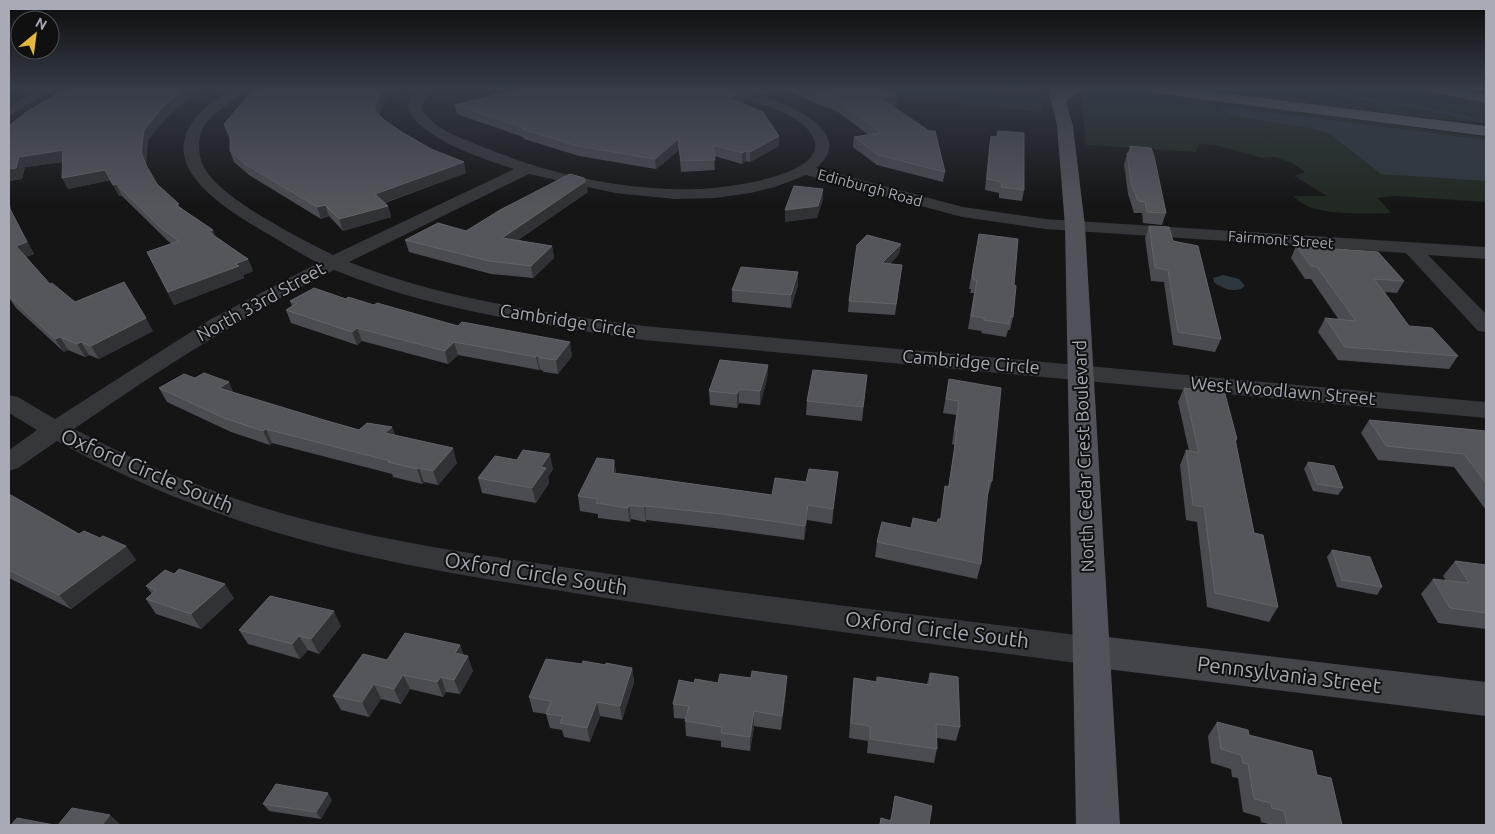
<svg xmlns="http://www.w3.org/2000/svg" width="1495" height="834" font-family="Ubuntu,sans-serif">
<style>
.built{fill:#212123}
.green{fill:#212922}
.water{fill:#2f373e}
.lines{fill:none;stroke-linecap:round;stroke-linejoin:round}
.stream{fill:#2f373e;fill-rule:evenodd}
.street{fill:#36373b;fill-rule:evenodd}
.secondary{fill:#44454b;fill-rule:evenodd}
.primary{fill:#52535a;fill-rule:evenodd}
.highway{fill:#62646c;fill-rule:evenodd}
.wall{fill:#4b4c51}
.shaded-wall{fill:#313235}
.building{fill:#55565c;stroke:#62646a}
.labels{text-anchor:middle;stroke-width:4;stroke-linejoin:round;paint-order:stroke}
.far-street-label{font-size:15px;fill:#a8abb6;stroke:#101011}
.street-label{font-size:18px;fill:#a8abb6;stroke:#101011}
.near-street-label{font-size:21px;fill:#a8abb6;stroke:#101011}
</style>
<rect width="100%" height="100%" fill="#151516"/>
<path class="built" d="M981 88H1036L1039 97 1000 94Z"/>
<path class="green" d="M880 88H981L1000 94 1039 97 1042 112 920 100Z
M1188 88H1392L1465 97 1486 103V123L1437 119Z
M1103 90 1152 93 1220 101 1486 137V202L1395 196 1378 198 1391 213C1369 214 1324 215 1305 205 1301 203 1297 199 1293 196H1327L1294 176 1305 172 1292 163 1275 157 1263 158 1215 145 1199 144 1196 152 1086 145 1081 94Z"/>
<path class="water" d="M1228 107 1486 140V181L1381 174 1329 133 1305 127 1239 117 1219 110Z
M1223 275 1239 279 1245 286C1237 294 1222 289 1214 282L1213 278Z"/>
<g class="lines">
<path class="stream" d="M1290 88H1304L1411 104 1458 114 1483 121 1481 122 1411 107Z"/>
<path class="street" d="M42 88H58L9 116V107Z
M232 88H247C234 104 211 110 202 130 198 141 198 152 202 163 214 196 301 239 333 255L514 169C482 158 421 140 407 107L412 97 422 88H436L423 102 421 107C431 129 462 138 483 147 551 175 626 191 700 189 721 188 836 176 812 135 797 110 743 99 717 91L716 88C723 88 732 87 739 89 766 95 865 128 816 168L963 207 1045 219 1486 247V259L1428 255 1486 314V332L1478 331 1406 253 1045 229 962 217 806 175 775 187 750 193 715 198 675 199 615 193 529 174 349 262C443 299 544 313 644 326L1486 402V418L644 340C539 325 432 310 334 270 243 316 157 371 74 429 142 465 214 494 288 515 389 543 494 557 597 572 761 597 926 615 1091 637L1103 641 1108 651 1103 661 1091 665C925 643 759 622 593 596 509 583 424 570 341 550 242 526 146 490 57 441L18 468 9 471V450L37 430 9 413V395L18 397 55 419 211 319 318 263C301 254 285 244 268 234 236 215 161 174 190 126 200 109 216 99 232 88Z"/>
<path class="secondary" d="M1091 635 1486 682V716L1091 667 1078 662 1072 651 1078 640Z"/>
<path class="primary" d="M1048 88H1062L1073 126 1085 226 1120 825H1076L1065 226 1057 126Z"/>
<path class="highway" d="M1066 88H1084L1069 98 1064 106H1054L1052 103 1059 92Z
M1140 88H1184L1486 126V136L1147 92Z
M1426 88H1455L1486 95V103L1433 92Z"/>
</g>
<path class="wall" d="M740 88H882L897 105 892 106 945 172 943 182 877 165 853 147 854 137 869 135 838 112 782 89 765 95Z
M192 95 166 118 148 140 146 163 148 170 157 184 181 208 216 237 248 259 253 271 243 275 244 278 174 305 147 252 172 244 168 241 122 196H119L111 180 68 189 63 162 25 167 22 179 9 181 54 97 53 96Z
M746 101 741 103 779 136V146L750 162 746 161 742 164 714 156 715 170 681 172 679 150 656 169 579 156 524 139 523 137 457 114 455 105Z
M383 103 379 114 384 120 466 173 385 203 388 206 391 217 343 231 329 216 321 219 249 175 234 162 230 151Z
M998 131 1024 190 1022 201 999 198V193L985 190 989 147 991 136 996 137Z
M1130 146 1166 213 1162 225 1143 223 1142 213H1134L1128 194 1124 164Z
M588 192 518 240 552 246 554 258 533 278 491 274 409 252 405 240 466 231Z
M9 198 11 211 34 254 26 257 50 284 75 302 153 331 99 359 89 355 85 357 68 350 64 352 16 308 9 298Z
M1149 226 1221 339 1215 352 1173 345 1164 282 1151 281 1145 238Z
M979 234 1014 285 1013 317 1010 330H1008L1006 337 981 333 982 331 968 329 974 293H970L971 289H969Z
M901 244 899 254 890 264 902 265 895 315 848 312 849 301Z
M1296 246 1404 281 1397 293 1385 292 1409 326 1458 356 1449 369 1338 360 1318 332 1325 318 1339 320 1311 279H1305L1291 258Z
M798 285 791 308 732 302V290Z
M346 299 458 326 572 356 558 374 544 372 540 369 539 370 458 355 448 364 362 341 357 345 291 323 286 310 292 306 290 301Z
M768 365 767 379 760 405 739 403 737 408 710 405 709 391Z
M867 375 862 421 806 415 807 401Z
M949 379 992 481 988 495H987L981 564 977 579 875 557 877 542 911 528 937 523 940 519 945 486 948 487 955 445 952 444 956 415 943 413Z
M159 388 234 393 324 420 359 430 392 427 395 435 457 463 438 485 424 482 422 484 393 477 392 474 272 443 270 445 231 432 167 402Z
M1184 388 1237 439 1236 442 1254 533 1278 607 1269 622 1207 607 1197 522 1186 520 1180 465 1186 450 1189 451 1178 402Z
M1369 420 1486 431V510L1454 467 1378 460 1361 433Z
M614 460 616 473 772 495 836 486 832 524 807 520 804 540 723 529 646 520V522L631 519 630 522 598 518V514L580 511 578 496Z
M1308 462 1343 488 1338 495 1313 491 1304 469Z
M553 469 548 477 549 483 536 503 482 493 478 478Z
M9 494 79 534 100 538 126 546 136 560 71 609 9 578Z
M1332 550 1382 587 1377 595 1337 587 1327 557Z
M1455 561 1486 565V629L1438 623 1421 594 1433 579 1446 581 1443 576Z
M146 586 234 598 201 629 156 614 146 599 152 594Z
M341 626 319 654 308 650 300 659 248 644 239 630Z
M460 645 464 656 473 671 460 694 446 692 443 697 410 689 401 704 381 699 369 717 341 710 333 696 387 660Z
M582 664 606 665 632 668 634 682 622 720 600 716 590 742 564 737 562 730 550 728 546 714 533 712 529 697Z
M930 673 960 727 956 741 937 738V749L934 763 867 753 868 741 849 738 852 693 854 678 876 682 877 677 927 684Z
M694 683H718L786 690 781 730 754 726 750 751 721 747V741L686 736 685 719 674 718 673 704Z
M1217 722 1249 735 1317 775 1342 825H1272L1261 822 1260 817 1243 812 1238 778 1232 777 1231 769 1211 763 1208 736Z
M895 796 929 825H879L881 818 890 821Z
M332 800 321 819 269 811 263 804Z"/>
<path class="shaded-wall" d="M185 88H204L192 95 166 118 148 140 146 163 151 176 141 152 144 130 162 108Z
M386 88H398L383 103 377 119 374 109 380 93Z
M765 88H782V89L765 95Z
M746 92V101L728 107V98Z
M898 96 897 105 881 109 882 99Z
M779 136V146L750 162V152Z
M678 139 679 150 656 169 655 159Z
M63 150 69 161 25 167 22 179 9 181V169L19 157Z
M746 151V161L742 164V153Z
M464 162 466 173 378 205 375 194Z
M105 170 111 180 68 189 62 178Z
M586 181 588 192 505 249 502 238Z
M116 184 122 196H119L113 185Z
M823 189V200L817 218 785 222V210Z
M9 198 11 211 34 254 23 258 16 246 9 207Z
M325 205 329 216 321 219 317 207Z
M388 206 391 217 343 231 339 219Z
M213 230 218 242 210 231Z
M901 244 899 254 881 274 882 263Z
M552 246 554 258 533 278 531 266Z
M248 259 253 271 243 275 244 278 174 305 168 292Z
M798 272V285L791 308V295Z
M146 318 153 331 99 359 91 346Z
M357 328 362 341 357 345 352 332Z
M60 337 68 350 64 352 55 339Z
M81 342 89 355 85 357 77 344Z
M454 342 458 355 448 364 445 351Z
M570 342 572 356 558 374 556 360Z
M537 355 540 369 539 370 536 357Z
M768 365 767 379 760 405V391Z
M229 382 235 396 219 388Z
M739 389V403L737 408V394Z
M392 427 397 441 385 433Z
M266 429 272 443 270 445 263 431Z
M453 448 457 463 438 485 433 471Z
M550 454 553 469 548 477 549 483 536 503 532 488 541 467Z
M614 460 616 474 613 473Z
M419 468 424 482 422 484 417 469Z
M629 505 631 519 630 522 628 508Z
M808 505 807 520 804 540 805 526Z
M645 506 646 520V522L644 507Z
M126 546 136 560 71 609 59 595Z
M225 584 234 598 201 629 191 614Z
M334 611 341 626 319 654 311 639Z
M299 636 308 650 300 659 292 644Z
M460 645 465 659 455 653Z
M468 656 473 671 460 694 454 680Z
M632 668 634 682 622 720 620 706Z
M403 675 410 689 401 704 394 689Z
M787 676 786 690 781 730 782 716Z
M441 677 446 692 443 697 437 682Z
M374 684 381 699 369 717 362 702Z
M597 702 600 716 590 742 587 728Z
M754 711V726L750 751V737Z
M328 793 332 800 321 819 316 812Z
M110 815 121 825H102Z"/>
<path class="building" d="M69 88H185L162 108 144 130 141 152 146 165 157 184 179 204 176 205 213 230 210 231 213 235 248 259 235 264 239 266 168 292 147 252 179 241 162 229 116 184 113 185 105 170 62 178 63 150 19 157 16 168 9 169V126L25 113 52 97H58L53 96Z
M260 88H386L380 93 374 109 384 120 400 131 431 149 464 162 375 194 388 206 339 219 325 205 317 207 245 164 230 151V138L224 124 248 96Z
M523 88H733L746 92 728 98 763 112 779 136 750 152 746 151 742 153 713 145 715 160 681 161 678 139 655 159 578 146 522 129 525 128 455 105Z
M804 88H882L898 96 882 99 929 131H935L945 172 878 155 854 137 881 133 839 102Z
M998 131 1024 133V190L1001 187 1002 182 987 179 991 136 997 137Z
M1130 146 1151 148 1154 156 1166 213 1147 212 1145 202 1138 201 1131 183 1127 153 1131 154Z
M570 174 584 178 586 181 502 238 552 246 531 266 489 261 405 240 438 223 466 231 500 210Z
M794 186 823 189 818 206 785 210Z
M9 207 27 242 16 246 50 284 52 283 75 302 124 282 146 318 91 346 81 342 77 344 60 337 55 339 9 296Z
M1149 226 1169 227 1173 241 1198 246 1221 339 1178 332 1168 270 1155 268Z
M979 234 1018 239 1014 285 1016 286 1013 317 1010 316 1009 324 984 320V318L971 316 977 280H973V276H972Z
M867 235 901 244 882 263 902 265 896 304 849 301 857 245Z
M1296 246 1378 252 1404 281 1374 279 1409 326 1432 328 1458 356 1345 347 1325 318 1356 321 1317 267 1311 266Z
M741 267 798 272 791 295 732 290Z
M314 288 346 299 348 297 374 305 377 303 458 326 462 322 570 342 556 360 541 358 537 355 536 357 454 342 445 351 357 328 352 332 286 310 297 303 290 301Z
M720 360 768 365 760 391 739 389 737 394 709 391Z
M813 370 867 375 863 407 807 401Z
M204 373 229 382 219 388 324 420 359 430 367 423 392 427 385 433 453 448 433 471 419 468 417 469 388 462 390 461 266 429 263 431 224 418 159 388 184 374 195 378Z
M949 379 1001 388 992 481 989 480 981 564 877 542 882 522 911 528 913 518 937 523 938 519H941L945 486 949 487 957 430H955L959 401 946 399Z
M1184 388 1225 394 1237 439H1235L1254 533 1263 535 1278 607 1215 593 1204 507 1193 505 1186 450 1199 453Z
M1369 420 1486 431V483L1464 454 1386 446Z
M523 450 550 454 541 467 546 468 532 488 478 478 495 456 517 460Z
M597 458 614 460 613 473 772 495 775 478 806 482 809 469 838 472 833 509 808 505 805 526 722 514 645 506 644 507 629 505 628 508 596 503 598 499 578 496Z
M1308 462 1334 466 1343 488 1317 484Z
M9 494 79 534 84 531 100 538 103 536 126 546 59 595 9 570Z
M1332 550 1370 557 1382 587 1342 580Z
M1455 561 1486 565V613L1450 608 1433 579 1469 583Z
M179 569 225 584 191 614 146 599 156 590 146 586 165 570 174 574Z
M270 596 334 611 311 639 299 636 292 644 239 630Z
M405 633 460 645 455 653 468 656 454 680 441 677 437 682 403 675 394 689 374 684 362 702 333 696 363 654 387 660Z
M546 659 582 664 583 661 606 665V663L632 668 620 706 597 702 587 728 560 723 563 716 546 714 551 701 529 697Z
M752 671 787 676 782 716 754 711 750 737 721 733 722 727 685 721 689 706 673 704 679 680 694 683 695 679 718 683 720 674 751 678Z
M930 673 958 677 960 727 936 724 937 749 870 739V726L851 723 854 678 877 682V677L930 685Z
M1217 722 1248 730 1249 735 1312 751 1317 775 1331 778 1342 825H1287L1284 811 1272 808 1271 803 1254 799 1248 764 1243 763 1241 755 1221 749Z
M276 784 328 793 316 812 263 804Z
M895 796 932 806 929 825H880L881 818 891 821Z
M72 808 110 815 102 825H58Z
M17 818 54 825H11Z"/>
<linearGradient id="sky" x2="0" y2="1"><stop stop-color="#0c0c0c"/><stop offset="0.43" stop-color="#353b47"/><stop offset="1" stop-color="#353b47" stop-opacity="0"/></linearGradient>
<rect width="1495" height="205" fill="url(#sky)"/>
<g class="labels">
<g class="far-street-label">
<text transform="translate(870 188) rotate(15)" y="5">Edinburgh Road</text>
<text transform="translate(1281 240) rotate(4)" y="5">Fairmont Street</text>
</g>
<g class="street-label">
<text transform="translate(261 302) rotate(-29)" y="6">North 33rd Street</text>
<text transform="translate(568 321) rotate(9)" y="6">Cambridge Circle</text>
<text transform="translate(971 362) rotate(5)" y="6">Cambridge Circle</text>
<text transform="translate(1283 391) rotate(5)" y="6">West Woodlawn Street</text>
<text transform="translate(1084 456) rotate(-92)" y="6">North Cedar Crest Boulevard</text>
</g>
<g class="near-street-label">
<text transform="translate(147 471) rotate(23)" y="7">Oxford Circle South</text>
<text transform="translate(536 574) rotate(9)" y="7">Oxford Circle South</text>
<text transform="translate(937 630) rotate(7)" y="7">Oxford Circle South</text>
<text transform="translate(1289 675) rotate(7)" y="7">Pennsylvania Street</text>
</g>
</g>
<rect width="1495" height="834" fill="none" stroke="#a8abb6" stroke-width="20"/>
<g transform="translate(35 35) rotate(29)"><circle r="24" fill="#101011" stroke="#4d4e53"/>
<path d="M0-4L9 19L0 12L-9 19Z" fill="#e5b73e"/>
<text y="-8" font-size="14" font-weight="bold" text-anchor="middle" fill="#a8abb6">N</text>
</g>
</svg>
